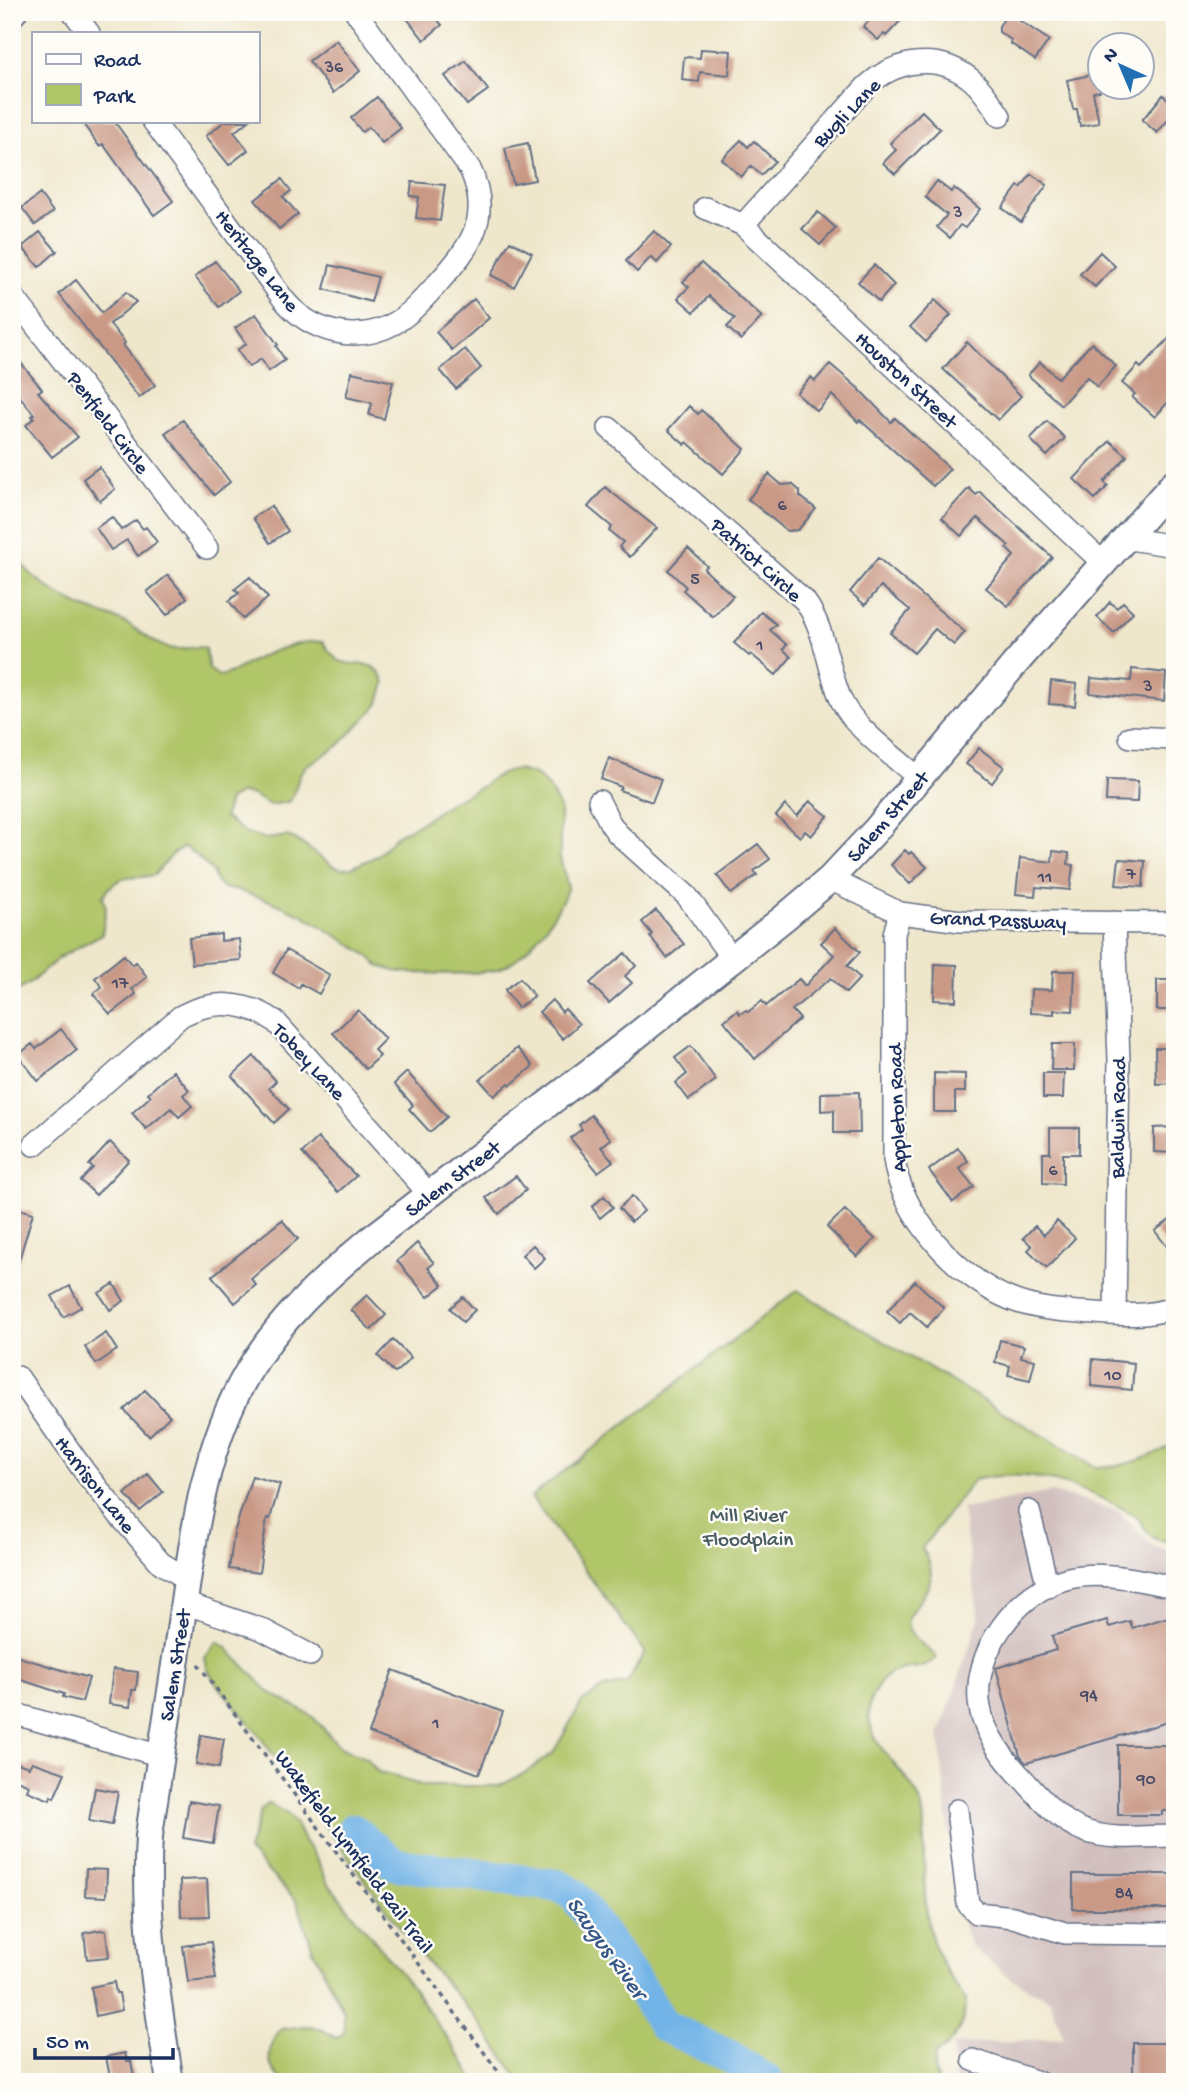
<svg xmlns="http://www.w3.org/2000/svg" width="1187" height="2094" font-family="'Gochi Hand',sans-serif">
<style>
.industrial{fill:#d1bfbe}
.green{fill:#b1c569;stroke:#667a64;stroke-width:2}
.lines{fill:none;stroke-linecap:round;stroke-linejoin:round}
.river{stroke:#72b4e7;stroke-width:33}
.building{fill:#c99986}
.minor-casing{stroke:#656f84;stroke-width:24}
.major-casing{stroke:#656f84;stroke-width:30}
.path{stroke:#656f84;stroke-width:3.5;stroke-dasharray:5 5;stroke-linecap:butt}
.minor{stroke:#fff;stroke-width:21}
.major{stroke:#fff;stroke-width:26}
.labels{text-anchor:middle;stroke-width:5;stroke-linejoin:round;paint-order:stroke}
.number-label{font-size:18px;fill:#464a68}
.street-label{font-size:21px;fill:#1b2f5e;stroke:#fdfcf7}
.park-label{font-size:21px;fill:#485c61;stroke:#fdfcf7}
.water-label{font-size:23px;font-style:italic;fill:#355787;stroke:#fdfcf7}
</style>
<rect width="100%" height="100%" fill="#fdfcf7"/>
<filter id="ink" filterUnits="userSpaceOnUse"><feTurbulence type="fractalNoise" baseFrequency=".0143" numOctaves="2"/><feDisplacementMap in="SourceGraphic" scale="14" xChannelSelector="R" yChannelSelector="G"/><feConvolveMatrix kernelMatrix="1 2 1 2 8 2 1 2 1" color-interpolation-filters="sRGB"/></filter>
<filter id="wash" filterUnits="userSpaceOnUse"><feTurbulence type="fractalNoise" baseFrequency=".00686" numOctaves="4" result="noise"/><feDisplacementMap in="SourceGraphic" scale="28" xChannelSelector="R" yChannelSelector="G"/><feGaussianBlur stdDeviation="1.57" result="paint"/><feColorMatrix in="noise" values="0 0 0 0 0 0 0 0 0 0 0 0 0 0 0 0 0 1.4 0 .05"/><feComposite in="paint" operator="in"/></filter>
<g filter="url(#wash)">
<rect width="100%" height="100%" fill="#efe7cc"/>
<path class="industrial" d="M1051 1492 1118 1511 1154 1547 1175 1552V2082H955L953 2045 1064 2038 1050 2000 1012 1979 971 1947 956 1905 939 1735 979 1619 962 1509Z"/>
<path class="green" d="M12 552C29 576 54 594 80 606 95 613 112 616 126 623 140 631 152 643 168 648 180 652 193 645 205 648L209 669 219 676C232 674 242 666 254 660 271 651 304 639 323 642 327 648 332 656 338 660 356 670 373 654 385 683L378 705 338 746 306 766 300 774 293 796 288 802 270 805 252 795 241 793 229 800 224 817 246 833 266 839 287 836 295 839 333 866 342 869 351 868 377 856 397 835 422 822 449 803 483 786 491 779 510 770H518L536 775 550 789 560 808V858L568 887C559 913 527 958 501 968 481 976 416 974 394 971L379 966 366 954 303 915 270 901 236 890 223 888 216 881 212 871 196 855 184 847 174 853 154 875C130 881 121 870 103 896L106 909 102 934 60 957 29 984 12 994Z
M797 1290 1096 1467C1123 1468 1151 1457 1175 1443V1543C1168 1541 1160 1541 1154 1538 1145 1533 1142 1519 1133 1514 1084 1487 1031 1466 974 1480L922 1548C950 1591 902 1606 908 1626 911 1639 929 1647 937 1658 919 1672 906 1665 891 1673 881 1679 870 1696 869 1708 865 1746 907 1769 920 1801 926 1817 923 1837 924 1854 925 1917 925 1947 966 2000 965 2022 955 2044 935 2054L934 2070 938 2082H521L476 2018 415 1948 255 1730 215 1682 207 1668 205 1658 217 1642 226 1647 269 1692 312 1716 340 1747 367 1759 378 1772 397 1776 407 1781 425 1786H499L525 1773 553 1753 582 1702 604 1688 627 1683 645 1652 531 1497Z
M269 1803 287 1814 296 1824 303 1839 318 1861 327 1882 412 1987 467 2067 474 2082H286C264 2070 266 2045 281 2029L305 2026 323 2030 336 2038 344 2033V2012L313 1950 297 1901 248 1851 261 1810Z"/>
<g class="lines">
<path class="river" d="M353 1830 394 1864 561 1886 575 1896 635 1980 664 2026 731 2057 768 2082"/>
</g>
<g id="blocks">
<path class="building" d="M402 12H431L442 25 424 40Z
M877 12H909L886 36 884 34 878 40 863 27Z
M1008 13 1049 40 1035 60 1010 43 1011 40 999 32V26Z
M336 40 360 71 333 93 309 61Z
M701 49 731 51 729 75 700 72 699 82 682 80 684 57 700 58Z
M466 61 488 90 467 105 445 76Z
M1100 73V91L1093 92 1099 123 1080 126 1077 109H1073L1067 80Z
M1163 95 1175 105V125L1168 120 1157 133 1142 120Z
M377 97 401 128 382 143 369 127 362 132 351 118Z
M922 111 940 129 895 174 883 163 896 150 890 143Z
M81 121H114L173 201 154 215 103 144 99 146Z
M225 121H249L234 132 248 150 229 165 206 136Z
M741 140 748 147 754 141 775 161 761 175 751 166 741 177 722 159Z
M528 143 535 180 513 184 505 148Z
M1031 174 1047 185 1021 222 1002 208 1018 186 1021 188Z
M282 179 291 191 283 197 298 214 279 229 255 200Z
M937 181 951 192 954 188 980 209 965 228 960 225 950 238 937 227 947 215 925 197Z
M412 182 445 185 440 221 416 218 419 197 410 196Z
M40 194 53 212 35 225 22 208Z
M818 212 836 228 820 245 802 229Z
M654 231 671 247 657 263 651 257 637 272 626 261Z
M40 232 57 251 39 267 22 247Z
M510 241 532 253 514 287 491 275Z
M1100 252 1115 266 1095 287 1080 274Z
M215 261 239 291 219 307 195 277Z
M701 263 762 317 741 340 727 327 735 319 709 296 694 312 678 298 689 287 683 282Z
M330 265 378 277 371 302 324 289Z
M874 265 894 285 879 302 858 282Z
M76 280 102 313 126 292 136 302 110 324 125 343 123 345 155 385 139 398 59 294Z
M474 299 489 318 452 350 436 332Z
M935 300 951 315 926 342 910 327Z
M256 314 278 345 276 346 285 360 269 371 261 359 249 367 237 350 246 344 235 328Z
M1175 332V394L1155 417 1132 397 1135 394 1122 383 1138 365 1141 368Z
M967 342 1021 396 998 420 943 369Z
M1092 343 1116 366 1097 387 1087 377 1061 405 1028 375 1040 362 1058 378Z
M465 349 481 368 456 389 440 370Z
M21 363 42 389 38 392 78 437 52 457 26 425 34 418 32 416 34 414 12 387V370Z
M830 364 858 388 891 422 895 418 950 469 933 486 860 420 858 422 832 395 817 411 796 393 811 377 815 381Z
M352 372 393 382 384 419 369 415 372 403 346 397Z
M689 406 698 414 701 410 745 449 723 474 687 442 685 445 668 430Z
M183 420 230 482 214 495 165 433Z
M1047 421 1065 438 1047 456 1030 439Z
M1110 441 1127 456 1104 482 1108 486 1095 499 1074 479Z
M99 467 115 489 100 501 83 479Z
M769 474 782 485 792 484 800 491V496L816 509 798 530 787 531 748 499Z
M605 487 657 528 630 557 619 547 623 542 609 531 612 527 588 507Z
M969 488 976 495 980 492 1052 557 1008 606 986 588 1014 556 1006 548 1009 546 978 518 961 536 942 518Z
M271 506 288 531 270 543 253 518Z
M112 517 121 530 136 520 143 529 146 527 157 542 138 556 127 540 111 550 96 528Z
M688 548 707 566 704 569 733 596 713 617 683 590 686 587 668 570Z
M878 558 965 632 954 645 935 629 914 653 890 633 910 610 881 586 865 605 850 592Z
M168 575 187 598 167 615 147 592Z
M250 577 268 598 243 619 229 601 239 593 235 589Z
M1110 602 1117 608 1123 602 1133 612 1114 633 1097 617Z
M761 612 776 624 770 630 787 645 783 649 791 657 776 675 751 654 749 656 734 643Z
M1132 669 1166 673 1164 701 1090 693 1091 678 1131 681Z
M1051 681 1077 684 1075 706 1049 704Z
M979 748 1004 767 992 783 966 764Z
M609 758 661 779 652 802 619 790 621 787 601 779Z
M1107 780 1138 781 1137 802 1106 801Z
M810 801 828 816 811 836 805 831 800 837 776 816 785 805 797 816Z
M758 844 770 859 754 871 757 875 731 894 717 875Z
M905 850 909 854 911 852 927 867 910 884 891 865Z
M1053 851 1069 853 1068 864 1073 865 1070 890 1036 887 1035 896 1016 894 1020 858 1052 862Z
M1119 859 1145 861 1143 887 1116 885Z
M656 910 684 944 667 958 650 936 652 934 642 922Z
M835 928 860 952 847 966 860 978 846 993 831 978 792 1010 800 1019 755 1059 724 1021 737 1010 740 1014 746 1010 748 1012 762 1001 766 1006 799 979 805 986 834 955 821 943Z
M221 934V941L239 939 241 960 192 964 189 938Z
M286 950 330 975 319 994 301 984 299 988 273 973Z
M625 953 636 966 625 976 632 983 609 1003 590 983Z
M124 955 132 965 136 962 147 977 132 989 136 994 110 1014 93 994 102 987 95 978Z
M935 964 957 965 956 1001 934 1000Z
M1053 971H1075L1073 1011 1054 1010V1014L1030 1013 1031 989 1052 990Z
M520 978 534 996 518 1008 505 990Z
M1157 980H1175V1010H1157Z
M552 1000 562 1012 565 1009 579 1024 563 1039 539 1012Z
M358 1010 385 1039 374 1050 380 1056 366 1069 333 1033Z
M61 1029 77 1050 38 1081 18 1055 32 1044 36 1049Z
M1052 1044H1075L1074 1070H1051Z
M691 1046 716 1080 689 1100 676 1083 687 1074 675 1058Z
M517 1048 533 1066 511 1085 509 1083 494 1096 480 1080Z
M1155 1048H1175V1083L1156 1084Z
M254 1056 276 1081 269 1088 289 1109 274 1123 232 1076Z
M173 1071 189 1090 183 1095 192 1106 179 1117 171 1108 146 1129 132 1113 151 1096 148 1093Z
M407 1072 447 1117 430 1132 409 1109 413 1105 394 1084Z
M934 1073 965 1074V1092H955V1112H934Z
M1043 1073H1064L1063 1098H1043Z
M859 1092 860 1133H834V1110L821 1111V1093Z
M591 1115 611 1139 601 1147 613 1161 598 1172 570 1138 582 1129 579 1125Z
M1175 1127V1153L1154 1152V1128Z
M1050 1128H1079V1154H1063V1184L1043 1183V1153H1050Z
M318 1138 356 1176 338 1192 302 1153Z
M110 1142 129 1160 96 1195 81 1181 93 1168 89 1165Z
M958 1148 968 1161 959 1168 974 1187 953 1202 929 1170Z
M516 1176 526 1190 499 1214 486 1198Z
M604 1196 613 1207 600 1218 592 1207Z
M632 1196 644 1211 631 1222 619 1208Z
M12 1207 33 1213 16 1270H12Z
M845 1210 875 1239 857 1257 827 1227Z
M1175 1216V1257L1155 1231Z
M282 1220 298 1239 251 1279 256 1285 235 1303 212 1276Z
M1057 1221 1075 1238 1047 1268 1028 1250 1032 1246 1023 1238 1035 1226 1044 1235Z
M417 1243 434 1263 428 1268 443 1285 428 1297 397 1261Z
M533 1245 545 1258 534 1268 522 1255Z
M915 1281 944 1308 927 1327 910 1312 900 1323 887 1311Z
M114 1284 124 1301 110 1310 99 1293Z
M70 1286 81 1307 63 1317 52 1296Z
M367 1295 386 1315 371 1330 351 1310Z
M463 1297 475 1310 463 1322 450 1308Z
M106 1333 117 1350 96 1364 85 1347Z
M393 1340 411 1358 395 1373 378 1356Z
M1000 1340 1024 1346 1021 1357 1035 1360 1030 1380 1008 1375 1010 1366 995 1362Z
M1093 1359 1134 1363 1132 1390 1091 1386Z
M145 1390 170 1416 149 1436 124 1410Z
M148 1474 163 1492 140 1511 125 1494Z
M252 1476 280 1484 270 1519 267 1518 259 1573 229 1569 234 1533Z
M1175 1615V1720L1026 1763 1020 1756 996 1668 1056 1650 1052 1636 1107 1620 1109 1627 1130 1621 1132 1628Z
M12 1655 89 1678 82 1702 63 1697 64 1694 12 1677Z
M113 1669 138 1672 136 1690H132L130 1707 109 1704Z
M393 1670 503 1712 479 1774 369 1733Z
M201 1735 224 1739 219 1768 196 1764Z
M1118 1745H1175V1811H1162V1815H1118Z
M32 1762 65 1773 54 1798 51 1796 50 1800 27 1791 29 1785 12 1778 17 1763 29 1767Z
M95 1788 118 1792 112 1825 89 1821Z
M189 1801 219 1806 213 1843 183 1838Z
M86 1869 107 1870 106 1897 85 1896Z
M1073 1874H1175V1909H1073Z
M207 1879 209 1916 181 1917 180 1880Z
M100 1930 106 1931 109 1957 87 1959 84 1933Z
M211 1942 216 1979 188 1982 183 1946Z
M114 1982 116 1993H119L122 2010 96 2016 91 1987Z
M1133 2043H1175V2082H1133Z
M125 2053 127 2061H131L135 2082H111L106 2057Z"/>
</g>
</g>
<g filter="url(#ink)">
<use href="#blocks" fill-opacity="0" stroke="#656f84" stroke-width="2"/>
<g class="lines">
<g class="minor-casing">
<path id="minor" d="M73 12 89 33
M153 121 284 300C311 332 356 345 395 323 412 313 425 297 438 283 470 247 493 218 470 169L356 12
M705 208 743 225 1102 562
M743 225 865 88C895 59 940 52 973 81 984 91 992 104 1000 116
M12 295 207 548
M609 428 804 600C826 629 827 669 842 702 856 730 896 758 920 779
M1123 538 1175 546
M1130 737 1175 739
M599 801 610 823 617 833 687 896 733 960
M830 879 900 913 961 921 1175 923
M900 913 894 934V1159C901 1215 958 1278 1010 1299 1036 1310 1066 1311 1095 1313 1121 1315 1150 1317 1175 1307
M1114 922 1119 1060 1115 1314
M34 1145 181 1016C213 999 245 1001 275 1021L430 1195
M18 1377 84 1471 119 1515 161 1563 187 1579
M1029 1511 1048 1587
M1175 1587C1141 1581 1103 1570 1069 1578 1017 1590 970 1655 980 1708 985 1736 1005 1760 1024 1780 1041 1799 1060 1822 1085 1831 1112 1841 1146 1836 1175 1836
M184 1603 261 1629 310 1655
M12 1713 161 1756
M957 1810 968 1904 977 1913 1013 1917 1065 1933 1175 1934
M973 2060 1038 2082"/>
</g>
<g class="major-casing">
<path id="major" d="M12 13 13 12
M170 2082C157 2000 144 1919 149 1836 158 1769 170 1703 179 1637 192 1547 201 1452 248 1372 280 1318 323 1280 370 1240L622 1047 784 918 830 879 875 831 1013 666 1175 482"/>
</g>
<path class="path" d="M198 1664 506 2082"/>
<use href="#minor" class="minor"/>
<use href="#major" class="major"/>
</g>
</g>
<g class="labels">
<g class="number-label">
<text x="334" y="72">36</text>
<text x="958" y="217">3</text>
<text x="782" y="510">6</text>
<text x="695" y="584">5</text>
<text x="760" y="650">1</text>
<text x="1148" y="691">3</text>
<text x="1131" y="879">7</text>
<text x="1045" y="882">11</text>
<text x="120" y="988">17</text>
<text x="1053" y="1175">6</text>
<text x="1113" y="1380">10</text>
<text x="1089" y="1700">94</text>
<text x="436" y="1728">1</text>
<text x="1146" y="1784">90</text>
<text x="1124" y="1898">84</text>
</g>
<g class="street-label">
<text transform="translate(846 112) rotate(-46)" y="7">Bugli Lane</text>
<text transform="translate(258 260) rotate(52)" y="7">Heritage Lane</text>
<text transform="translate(907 379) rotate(43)" y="7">Houston Street</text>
<text transform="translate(109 422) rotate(53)" y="7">Penfield Circle</text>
<text transform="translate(757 559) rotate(42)" y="7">Patriot Circle</text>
<text transform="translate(887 816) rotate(-49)" y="7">Salem Street</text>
<text transform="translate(998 919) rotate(2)" y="7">Grand Passway</text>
<text transform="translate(310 1061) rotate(47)" y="7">Tobey Lane</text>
<text transform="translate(896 1108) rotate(-92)" y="7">Appleton Road</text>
<text transform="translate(1117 1118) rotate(-89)" y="7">Baldwin Road</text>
<text transform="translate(452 1178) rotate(-37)" y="7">Salem Street</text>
<text transform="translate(96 1484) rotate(52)" y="7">Harrison Lane</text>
<text transform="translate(174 1665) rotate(-81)" y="7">Salem Street</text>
<text transform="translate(355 1851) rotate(53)" y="7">Wakefield Lynnfield Rail Trail</text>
</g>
<g class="park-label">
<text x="748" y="1521">Mill River<tspan x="748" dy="24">Floodplain</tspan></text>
</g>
<g class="water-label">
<text transform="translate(608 1947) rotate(54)" y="8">Saugus River</text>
</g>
</g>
<rect width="1187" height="2094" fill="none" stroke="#fdfcf7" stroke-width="42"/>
<rect x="32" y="32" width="228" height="91" fill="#fdfcf7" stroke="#a3aaba" stroke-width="2"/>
<rect x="46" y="54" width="35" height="10" fill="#ffffff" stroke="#a3aaba" stroke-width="2"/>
<text x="94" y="66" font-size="21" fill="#1b2f5e">Road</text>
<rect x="46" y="84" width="35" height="21" fill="#b1c569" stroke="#a3aaba" stroke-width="2"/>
<text x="94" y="102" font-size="21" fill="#1b2f5e">Park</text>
<g transform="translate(1121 66) rotate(316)"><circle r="33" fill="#fdfcf7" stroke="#a3aaba" stroke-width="2"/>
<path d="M0-5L12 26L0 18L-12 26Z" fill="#1f6fb2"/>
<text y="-10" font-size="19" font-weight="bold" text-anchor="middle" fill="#1b2f5e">N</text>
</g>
<path d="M35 2048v10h138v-10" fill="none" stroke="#1b2f5e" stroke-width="3.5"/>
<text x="46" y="2048" font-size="21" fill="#1b2f5e" stroke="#fdfcf7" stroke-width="5" paint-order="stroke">50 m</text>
</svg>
